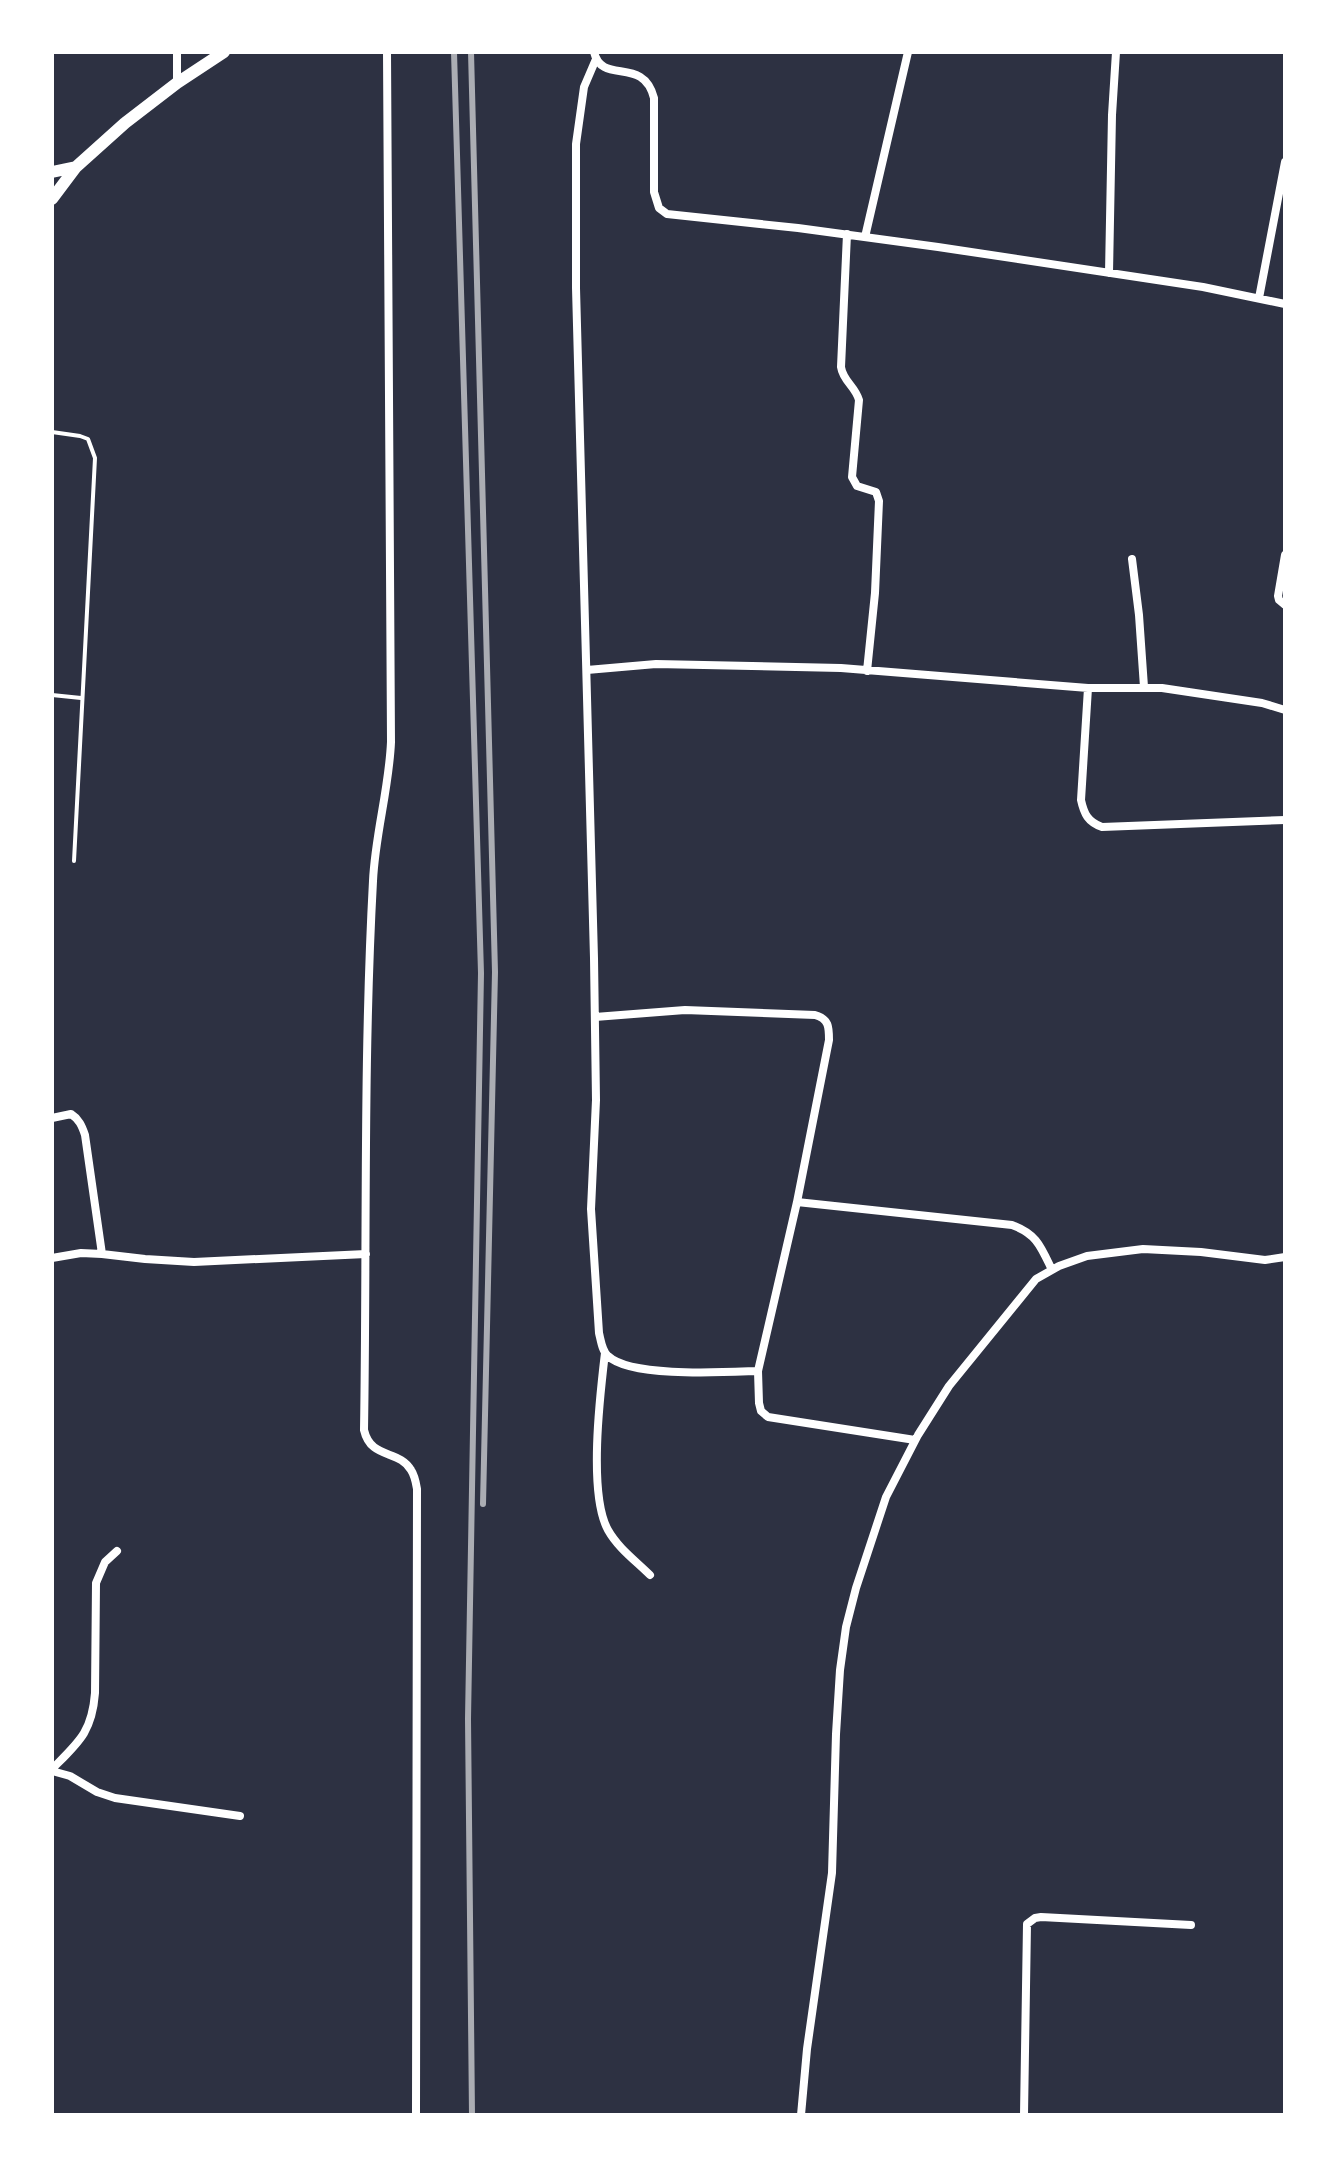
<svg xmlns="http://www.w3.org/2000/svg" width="1337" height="2167" font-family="Lora,serif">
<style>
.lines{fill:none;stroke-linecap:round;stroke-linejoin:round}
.service{stroke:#fff;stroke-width:4}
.minor{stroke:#fff;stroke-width:8}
.secondary{stroke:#fff;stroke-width:12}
.rail{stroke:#abadb3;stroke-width:6}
</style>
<rect width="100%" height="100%" fill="#2d3142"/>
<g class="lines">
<path class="service" d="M52 432 80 436 88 439 95 458 74 861
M52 695 81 698"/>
<path class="minor" d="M387 52 391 742C389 789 375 835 373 881 363 1064 367 1247 364 1430 371 1460 399 1449 411 1470 415 1476 416 1483 417 1489L416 2115
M594 52C602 86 643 55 654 98V192L659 208 667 214 798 228 938 247 1203 287 1285 304
M596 59 584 87 576 144V288L594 958 596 1100 591 1209 599 1333C601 1341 602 1351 608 1356 631 1378 727 1372 758 1371
M177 83V52
M847 234 841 367C843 381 855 386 859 400L852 477 857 486 876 492 879 501 875 593 867 671
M865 237 908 52
M1109 273 1112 115 1116 52
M1259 298 1285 162
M1285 555 1278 596 1279 600 1285 605
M1132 559 1139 615 1144 687
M587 670 656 664 841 668 1088 688H1162L1262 703 1285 710
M1088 688 1081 800C1084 814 1088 822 1102 827L1285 820
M595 1017 685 1010 815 1015C829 1019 829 1027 829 1040L797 1202 758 1371 759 1403 761 1411 768 1417 915 1440
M52 1118 71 1114C79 1119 82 1126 85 1135L102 1254
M797 1202 1012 1225C1037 1234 1041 1247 1052 1270
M52 1258 81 1253 102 1254 145 1259 194 1262 366 1254
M605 1353C600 1395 588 1494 608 1530 618 1548 636 1561 650 1575
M52 1769C79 1742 92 1732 95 1693L96 1583 105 1562 117 1551
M52 1771 70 1776 97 1792 115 1798 240 1816
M801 2115 807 2049 832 1873 836 1734 840 1670 846 1627 856 1588 886 1497 918 1435 949 1386 1036 1279 1059 1266 1087 1256 1143 1249 1201 1252 1265 1260 1285 1257
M1024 2115 1027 1924 1035 1918 1041 1917 1191 1925"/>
<path class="secondary" d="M52 172 76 167
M52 199 76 167 125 123 177 83 224 52"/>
<path class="rail" d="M454 52 481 973 468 1719 472 2115
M471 52 495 972 483 1504"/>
</g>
<rect width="1337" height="2167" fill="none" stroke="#ffffff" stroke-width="108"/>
</svg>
